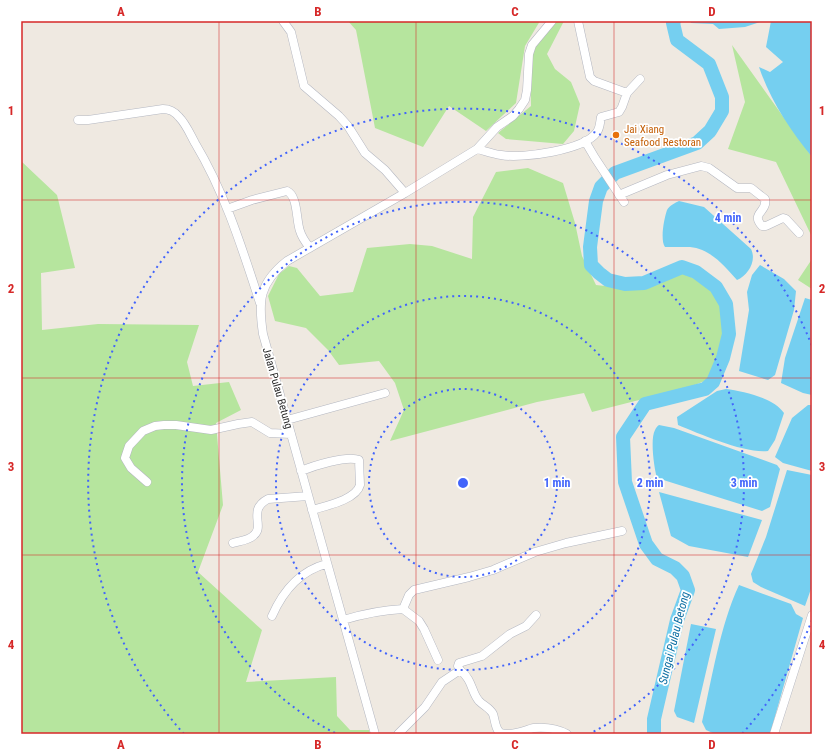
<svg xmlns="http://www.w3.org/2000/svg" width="833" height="755" font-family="'Roboto Condensed',sans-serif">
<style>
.green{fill:#b6e59e}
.water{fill:#75cff0}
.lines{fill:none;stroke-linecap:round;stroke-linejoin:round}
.river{stroke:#75cff0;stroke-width:14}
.minor-casing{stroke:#b4b7c1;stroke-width:9}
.minor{stroke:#fff;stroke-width:8}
.grid{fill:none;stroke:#d62828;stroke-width:1;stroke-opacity:0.55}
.ring{fill:none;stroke:#4264fb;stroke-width:2;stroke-dasharray:2 4}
.food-dot{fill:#e8710a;stroke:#fff;stroke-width:1.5}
.labels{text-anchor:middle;stroke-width:3.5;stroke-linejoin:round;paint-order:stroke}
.food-label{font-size:11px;fill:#c56008;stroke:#fff;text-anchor:start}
.street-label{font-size:11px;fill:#2e2e2e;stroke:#fff}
.water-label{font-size:12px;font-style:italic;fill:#0d6fa3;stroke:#fff}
.centre{fill:#4264fb;stroke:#fff;stroke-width:2}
.ring-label{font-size:12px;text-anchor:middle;font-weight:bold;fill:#4264fb;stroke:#fff;stroke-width:3.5;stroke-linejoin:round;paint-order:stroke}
.neatline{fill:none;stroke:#d62828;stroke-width:1.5}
.grid-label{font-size:13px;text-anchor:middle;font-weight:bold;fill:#d62828}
</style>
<rect width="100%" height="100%" fill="#efe9e1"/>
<path class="green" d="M348 21H540L525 46 516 103 486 131 449 106 423 147 375 128 356 30Z
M557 21H564L547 54 555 69 571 82 580 104 574 131 563 144 506 139 498 133 531 106 530 61 538 41Z
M732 45 812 157V237L776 162 728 149 745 102Z
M21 161 57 195 75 268 41 273 42 330 98 324 199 325 187 362 193 386 229 382 241 410 216 423 223 505 198 572 262 630 246 682 336 677 337 716 350 730H369L370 734H21Z
M528 168 563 183 575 223 582 256 596 285 641 290 678 272 704 282 720 300 725 331 719 354 707 380 690 387 592 412 584 393 537 402 390 441 404 410 395 383 379 361 339 365 328 350 306 328 275 321 268 296 279 274 289 266 297 268 320 296 353 292 367 248 410 244 432 246 472 259 473 217 496 172Z
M812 259V289L798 280Z"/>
<path class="water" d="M690 21H763L745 27 719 29 713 24 691 23Z
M771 21H812V157C790 130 770 100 759 67L770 72 783 62 766 47Z
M679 201 704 207 751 249C757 261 748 275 737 280 724 266 711 249 690 247 681 247 673 247 665 247 660 240 664 219 667 210 670 205 675 203 679 201Z
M760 265 784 279 796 291 794 310 775 375 768 380 739 371 749 310 747 292 752 275Z
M805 298 812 300V395L803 393 781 383 785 358Z
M726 389C743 391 774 398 784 413L775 440 768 451C746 454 700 434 678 425L677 417 717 391Z
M808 405H812V471L783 463 775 457 792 418Z
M659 425 674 428 777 465 780 469 770 507 762 511 657 478C654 468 650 439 655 430 656 428 657 426 659 425Z
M787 470 812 475V586L805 606 761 587 753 582 751 574 766 537Z
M659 492 762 520 748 557 689 546 671 536Z
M739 585 791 604 796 614 803 618 770 734H715L706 730 702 722C712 678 720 626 739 585Z
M691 624 716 629 694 723 677 717 674 711Z"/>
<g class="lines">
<path class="river" d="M654 734V719L677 620 688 590 683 576 675 568 657 559 646 544 625 482 623 437 645 404 705 389 713 382 723 358 729 334 726 304 716 287 696 272 682 267 644 283 625 284 608 280 599 273 591 265 590 247 596 201 601 187 615 173 697 143 710 131 722 111V97L709 64 677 40 673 23 674 21"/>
<g class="minor-casing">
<path id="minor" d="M283 21 291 32 304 86 339 116 348 126 365 153 385 170 405 193
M578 21 590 77 594 81 627 93
M78 120H88L163 109C169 109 175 112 179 117 186 124 190 134 195 143 225 193 242 248 260 303
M585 141 595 158 624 202
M477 149C485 151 493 154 501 155 522 159 585 150 597 132 600 128 600 122 601 117L619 112 622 107 627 93 640 79
M619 195 667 175 701 166 709 168 737 188H751L765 199C768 212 750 213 762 226H766L783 218 786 219 799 233
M227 209 252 200 287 191C298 196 296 220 300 231 302 238 306 243 310 248
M287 420 385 393
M301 471C313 466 347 455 359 460L360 485C356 500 325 506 312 510
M147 482 131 468 125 458 129 446 143 431 155 426 164 425H176L211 430 238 424 252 422 270 433 291 434
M233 543C240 541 250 540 254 535 265 526 247 510 268 499L308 496
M403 609 419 621 424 629 438 660
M272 616C283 591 300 571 326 564
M343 620C363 614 382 610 403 609L409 595 414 590 469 577 493 570 535 552 566 543 622 531
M460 670C473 680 471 692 479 701 484 706 490 708 493 714 495 719 495 730 501 733 511 737 525 730 534 728 545 727 558 729 567 734
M375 734 263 334C258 301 259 283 287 261L405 193 477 149 497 127 513 116 519 109 525 100 527 90 529 54 532 45 552 21
M398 734 425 707 442 682 460 670 458 666 459 663 482 656 510 634 526 626 536 615
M774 734 812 615"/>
</g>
<use href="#minor" class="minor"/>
</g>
<path class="grid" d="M219 21V734M416 21V734M614 21V734M21 200H812M21 378H812M21 555H812"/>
<g class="ring">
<circle cx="463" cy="483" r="94"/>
<circle cx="463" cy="483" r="187"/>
<path d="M335 733A281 281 0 1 1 591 733"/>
<path d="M812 620A375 375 0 0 1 742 734M184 734A375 375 0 1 1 812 346"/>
</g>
<circle class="food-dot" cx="616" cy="135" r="4"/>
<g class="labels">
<g class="food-label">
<text x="624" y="133">Jai Xiang<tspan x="624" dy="13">Seafood Restoran</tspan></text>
</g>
<g class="street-label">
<text transform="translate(278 388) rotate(74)" y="4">Jalan Pulau Betung</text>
</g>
<g class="water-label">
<text transform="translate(674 638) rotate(-76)" y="4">Sungai Pulau Betong</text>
</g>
</g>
<circle cx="463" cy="483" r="6" class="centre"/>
<g class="ring-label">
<text x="728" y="222">4 min</text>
<text x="557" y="487">1 min</text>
<text x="650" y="487">2 min</text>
<text x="744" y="487">3 min</text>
</g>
<rect width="833" height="755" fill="none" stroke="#ffffff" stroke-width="44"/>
<rect x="22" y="22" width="789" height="711" class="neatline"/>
<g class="grid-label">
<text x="121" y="16">A</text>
<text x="318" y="16">B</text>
<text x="515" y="16">C</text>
<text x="712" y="16">D</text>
<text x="11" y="115">1</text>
<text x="822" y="115">1</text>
<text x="11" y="293">2</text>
<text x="822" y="293">2</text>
<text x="11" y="471">3</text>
<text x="822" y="471">3</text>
<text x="11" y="649">4</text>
<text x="822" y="649">4</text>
<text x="121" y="749">A</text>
<text x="318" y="749">B</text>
<text x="515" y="749">C</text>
<text x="712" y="749">D</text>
</g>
</svg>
